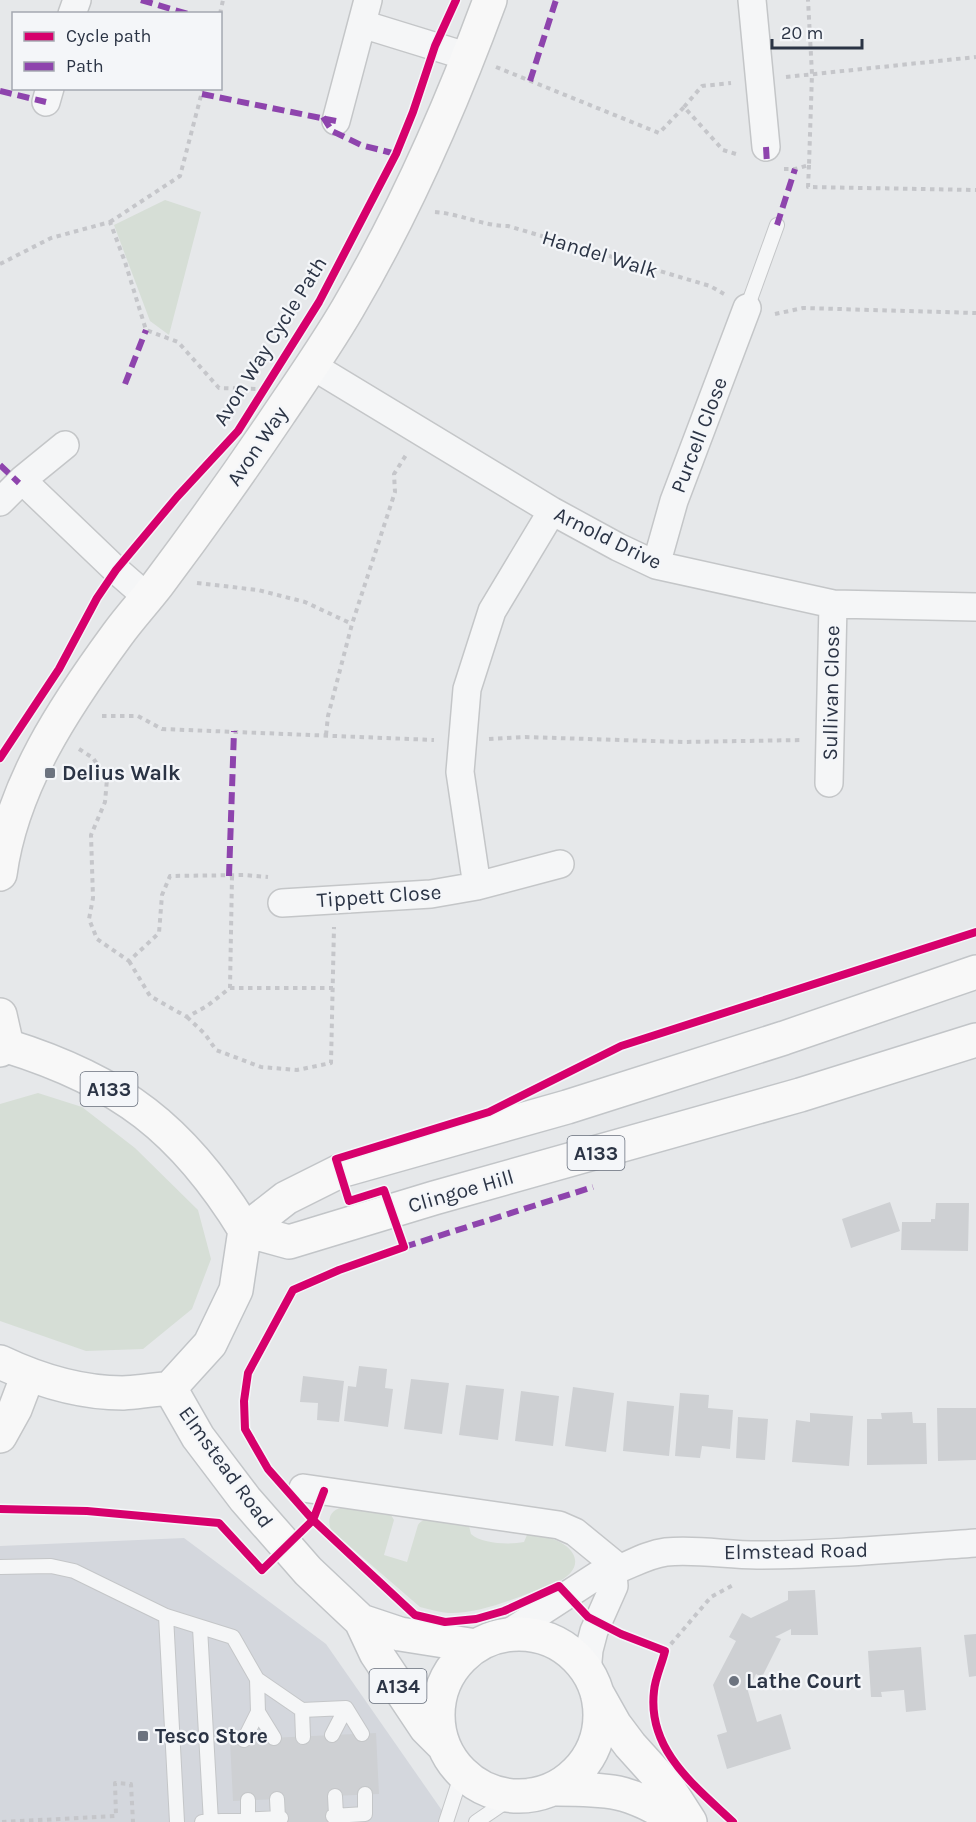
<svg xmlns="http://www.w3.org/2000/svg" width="976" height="1822" font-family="Karla,sans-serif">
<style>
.built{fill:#d4d7dd}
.green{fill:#d6ded6}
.building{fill:#ced0d3}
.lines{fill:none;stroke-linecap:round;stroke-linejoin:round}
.lane-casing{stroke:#c4c6c8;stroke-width:16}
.street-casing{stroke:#c4c6c8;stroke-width:30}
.secondary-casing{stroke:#c4c6c8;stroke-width:36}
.primary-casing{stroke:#c2c5c8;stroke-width:36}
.path{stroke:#c5c6ca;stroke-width:4;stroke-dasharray:4.5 4.5;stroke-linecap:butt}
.lane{stroke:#f5f6f7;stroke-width:14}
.street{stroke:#f5f6f7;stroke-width:27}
.secondary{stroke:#f8f8f8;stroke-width:33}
.primary{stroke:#f8f8f8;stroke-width:33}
.quiet{stroke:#8e44ad;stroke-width:6;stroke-dasharray:12 6;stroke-linecap:butt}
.cycleway-casing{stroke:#f4f6f9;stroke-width:11}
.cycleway{stroke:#d6006c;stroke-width:8}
.poi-dot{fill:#6c737f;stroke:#f4f6f9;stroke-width:2}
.labels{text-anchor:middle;stroke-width:4.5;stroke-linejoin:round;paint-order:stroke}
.shield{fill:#f4f6f9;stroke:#676e7b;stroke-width:1.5}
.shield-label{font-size:20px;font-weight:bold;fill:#2b3445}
.street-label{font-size:21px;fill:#2b3445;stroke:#f4f6f9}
.poi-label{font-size:21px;font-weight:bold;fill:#2b3445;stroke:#f4f6f9;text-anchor:start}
</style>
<rect width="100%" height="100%" fill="#e6e8ea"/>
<path class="built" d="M184 1538 326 1644 450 1822H0V1546Z"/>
<path class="green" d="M165 200 201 212 169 335 150 321 114 225Z
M38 1093 82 1107 135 1148 198 1210 211 1259 192 1309 143 1349 86 1351 0 1321V1104Z
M341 1508 385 1512 391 1515 394 1520 384 1555 407 1562 418 1525C426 1512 452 1522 465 1524L469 1526 471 1534C482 1544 510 1545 524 1542L527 1535C534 1532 540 1535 546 1537 578 1545 588 1569 554 1584 521 1595 484 1614 448 1613 439 1612 429 1609 420 1607L331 1530C327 1520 330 1510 341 1508Z"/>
<path class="building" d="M890 1202 900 1231 851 1248 842 1219Z
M936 1203H969L968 1251 901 1250 902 1222H931V1219H935Z
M359 1366 387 1369 385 1388 393 1389 388 1427 344 1421 348 1386 356 1387Z
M303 1376 344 1381 339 1422 317 1420 318 1403 300 1402Z
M411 1379 449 1383 442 1434 404 1429Z
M466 1385 504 1389 498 1440 459 1435Z
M573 1387 614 1393 606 1452 565 1446Z
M521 1391 559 1396 553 1446 515 1441Z
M680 1393 709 1395 708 1408 733 1410 730 1449 702 1446 700 1458 675 1456Z
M627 1401 674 1406 669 1456 623 1451Z
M937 1408H976V1460L938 1461Z
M912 1412 913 1423H926L927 1464 867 1465V1419H882L881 1413Z
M810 1413 853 1416 849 1466 792 1462 796 1420 810 1422Z
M738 1417 768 1419 765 1460 736 1458Z
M815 1590 818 1635H791V1629L775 1637 781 1639 762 1677 756 1674 748 1691 757 1722 781 1714 791 1749 727 1769 717 1735 727 1732 713 1685 736 1641 729 1637 742 1613 751 1618 788 1600V1591Z
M976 1634V1676L969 1677 964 1635Z
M921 1647 926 1710 906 1712 904 1690 881 1692 882 1697H871L868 1651Z
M376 1733 379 1794 332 1796 334 1822H281L279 1799 233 1801 230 1740Z"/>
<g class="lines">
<g class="lane-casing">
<path id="lane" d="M747 308 777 225
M0 1567 51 1566 74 1571 166 1616 233 1637 257 1679 302 1710 346 1708
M166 1616 177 1822
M200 1628 211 1822
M257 1679 258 1712 274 1738
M346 1708 362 1734
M302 1710 303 1737
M332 1735 346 1708
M244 1740 258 1712
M335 1796 336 1815
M277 1799 278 1818
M248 1800V1820
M333 1816 365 1814V1794
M202 1822 281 1818
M446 1822 462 1773
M476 1822 514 1796"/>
</g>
<g class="street-casing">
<path id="street" d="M752 0 766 147
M72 14 77 0
M362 24 469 57
M46 102 50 88
M336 121 368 0
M311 365 552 511 618 547 656 565 833 604 976 607
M65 445 22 480 116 570 147 597
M0 502 22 480
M552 511 492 611 467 689 460 772 477 886 560 864
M656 565 674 501 747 308
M829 783 833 604
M282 903 431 894 477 886
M303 1488 559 1525 575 1532 619 1568
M504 1636 598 1575C621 1572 641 1555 666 1552 697 1549 727 1555 757 1555 830 1555 903 1548 976 1543
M587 1672 589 1650 594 1631 614 1586 613 1573"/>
</g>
<g class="secondary-casing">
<path id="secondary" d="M0 874C12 785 65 706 117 635 130 617 145 601 158 584 200 528 240 472 279 414 302 380 327 344 348 308 405 211 451 106 490 0
M0 1015 7 1046
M0 1436 15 1409 28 1375"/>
</g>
<g class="primary-casing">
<path id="primary" d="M0 1050 7 1046C120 1081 183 1129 245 1230L236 1290 210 1344 170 1388C154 1390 138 1392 123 1393 80 1393 38 1380 0 1362
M245 1230 286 1198 340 1171 567 1107 784 1038 976 972
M245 1230 289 1242 434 1198 800 1095 976 1040
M170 1388 198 1437 245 1499 308 1571 361 1621 376 1653 426 1728 444 1746
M361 1621 400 1634 476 1646
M438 1715a81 81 0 1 1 162 0a81 81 0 1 1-162 0Z
M597 1693 615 1725 630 1745 667 1786 690 1822
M557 1789C577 1789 598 1789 618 1793 641 1798 661 1811 682 1822"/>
</g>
<path class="path" d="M220 14 223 0
M496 67 659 133 684 107 723 150 739 155
M786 77 976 57
M684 107 702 86 731 83
M809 165 808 187 976 190
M784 169H795L809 165 812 74 808 0
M435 212C461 214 483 226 508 226L710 286 724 294
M110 222 180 176 203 88
M0 264 51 238 110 222 125 262 146 330 178 342 219 388 257 389
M775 314 803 308 976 313
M197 583 258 590 305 602 352 624
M102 716H138L162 729 434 740
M326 735 328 716 352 624 395 492 394 474 406 455
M489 739 525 737 683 742 803 740
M79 749 93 758 107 779 105 802 91 835 93 898 89 919 97 939 129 961 159 933 162 895 170 876 244 875 268 877
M129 961 150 996 187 1017 207 1006 230 988 232 876
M230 988H333
M187 1017 205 1034 216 1050 261 1067 297 1070 331 1063 334 927
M578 1068 621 1046 976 932
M339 1270 404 1247 401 1240
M665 1651 711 1597 735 1584
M2 1822 116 1816 115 1783 131 1784 133 1822"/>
<use href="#lane" class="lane"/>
<use href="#street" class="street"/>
<use href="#secondary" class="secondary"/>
<use href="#primary" class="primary"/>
<path class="quiet" d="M141 0 188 14
M530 81 556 0
M0 91 46 102
M202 94 336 121
M323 117 332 131 361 145 396 154
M766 147 767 164
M777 225 795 169
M125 384 146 330
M0 465 19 483
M229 876 234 731
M404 1247 593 1187"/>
<g class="cycleway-casing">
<path id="cycleway" d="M0 758 59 669 97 598 116 570 177 497 238 431 319 302 396 154 413 112 435 46 456 0
M0 1509 87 1511 219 1523 262 1570 313 1520 324 1491
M733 1822C695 1786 647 1750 654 1691 655 1678 662 1664 665 1651L621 1634 588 1617 559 1586 504 1611 476 1619 445 1622 415 1615 313 1520 268 1469 245 1429 244 1401 248 1373 293 1290 339 1270 404 1247 384 1190 349 1201 336 1159 489 1112 621 1046 976 932"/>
</g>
<use href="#cycleway" class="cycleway"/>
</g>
<g class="poi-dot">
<rect x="44" y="767" width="12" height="12" rx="3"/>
<circle cx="734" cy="1681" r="6"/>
<rect x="137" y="1730" width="12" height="12" rx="3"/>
</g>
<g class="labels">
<g class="shield">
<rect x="80.5" y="1072" width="57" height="34" rx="4.5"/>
<rect x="567.5" y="1136" width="57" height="34" rx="4.5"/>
<rect x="369.5" y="1669" width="57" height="34" rx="4.5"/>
</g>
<g class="shield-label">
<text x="109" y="1096">A133</text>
<text x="596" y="1160">A133</text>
<text x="398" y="1693">A134</text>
</g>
<g class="street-label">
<text transform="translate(600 254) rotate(17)" y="7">Handel Walk</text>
<text transform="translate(270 341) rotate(-58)" y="7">Avon Way Cycle Path</text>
<text transform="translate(699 435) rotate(-69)" y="7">Purcell Close</text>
<text transform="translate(257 446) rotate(-56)" y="7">Avon Way</text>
<text transform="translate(608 538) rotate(26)" y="7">Arnold Drive</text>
<text transform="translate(831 693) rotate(-89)" y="7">Sullivan Close</text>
<text transform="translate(379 896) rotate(-4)" y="7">Tippett Close</text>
<text transform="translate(461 1191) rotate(-16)" y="7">Clingoe Hill</text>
<text transform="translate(226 1467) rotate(54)" y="7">Elmstead Road</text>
<text transform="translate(796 1551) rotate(-1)" y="7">Elmstead Road</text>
</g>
<g class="poi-label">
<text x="62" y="780">Delius Walk</text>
<text x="746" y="1688">Lathe Court</text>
<text x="155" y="1743">Tesco Store</text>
</g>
</g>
<rect x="12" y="12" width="210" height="78" fill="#f4f6f9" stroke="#a4a8b1" stroke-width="1.5"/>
<rect x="24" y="32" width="30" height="9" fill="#d6006c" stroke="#a4a8b1" stroke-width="1.5"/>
<text x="66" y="42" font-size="18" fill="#2b3445">Cycle path</text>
<rect x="24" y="62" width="30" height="9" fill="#8e44ad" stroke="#a4a8b1" stroke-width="1.5"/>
<text x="66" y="72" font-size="18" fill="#2b3445">Path</text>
<path d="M772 39v9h90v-9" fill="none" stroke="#2b3445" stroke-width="3"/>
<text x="781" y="39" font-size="18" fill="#2b3445" stroke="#f4f6f9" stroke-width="4.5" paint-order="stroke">20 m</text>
</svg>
